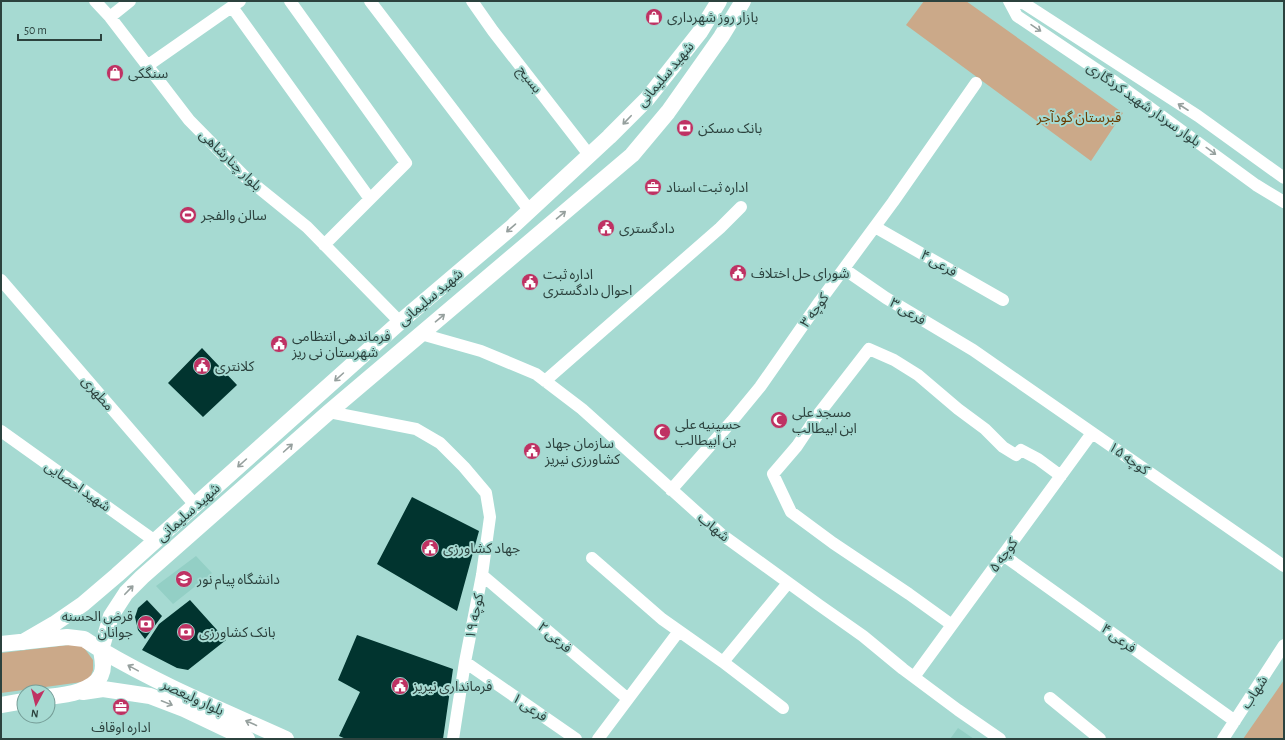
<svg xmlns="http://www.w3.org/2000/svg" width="1285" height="740" font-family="'Alegreya Sans','Noto Sans Arabic',sans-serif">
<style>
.built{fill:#93cfc5}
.green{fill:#cba989}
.building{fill:#01342f}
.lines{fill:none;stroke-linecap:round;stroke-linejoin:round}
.minor{stroke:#fff;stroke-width:12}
.major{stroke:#fff;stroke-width:16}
.oneway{stroke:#96a09e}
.labels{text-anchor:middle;stroke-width:4;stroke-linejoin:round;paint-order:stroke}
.poi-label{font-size:14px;fill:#2c423e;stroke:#a6dad2;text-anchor:start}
.street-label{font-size:14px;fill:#2c423e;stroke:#a6dad2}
.park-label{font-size:14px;fill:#6a3c00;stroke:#a6dad2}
</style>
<rect width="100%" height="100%" fill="#a6dad2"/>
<path class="built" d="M196 556 212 573 173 604 156 586Z
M958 728 974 739H950Z"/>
<path class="green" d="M924 1H966L1123 113 1091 161 906 25Z
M77 644 82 645 93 660V670L90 678 82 682 1 693V653Z
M1284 680V739H1243Z"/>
<path class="building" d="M202 348 237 385 203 417 168 383Z
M412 497 479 531 457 611 377 564Z
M147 600 162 616 145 639 138 630 135 617 138 608Z
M190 600 226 640 188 670 177 668 142 650 159 624Z
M357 635 453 669 443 739H346L339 736 360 692 338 680Z"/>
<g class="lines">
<path class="minor" d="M95 1 110 17 189 120 244 176 307 227 400 322
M290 1 406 163 324 245
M370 1 530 211
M472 1 493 31 590 156
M1009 1 1017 16 1115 82 1256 185 1284 202
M1016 1 1025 4 1198 116 1284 178
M232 7 370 199
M110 17 130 1
M147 66 240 1
M875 227 1003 300
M844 269 886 298 973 350 1284 566
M1 280 195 505
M421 334 481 351 536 374 582 409 721 534 819 605 863 636 903 669 958 710 1000 739
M545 381 720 228 741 207
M329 412 416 429 440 443 464 467 486 493 490 517 482 575 465 662 453 739
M1 431 155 541
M671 490 732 421 760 387 820 301 893 202 976 83
M1003 555 1235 721
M592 558 662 619 723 662 783 708
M482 575 628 699
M952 625 909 594 833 543 791 512 773 474 797 446 817 416 869 349 894 360 918 375 958 409 985 429 1003 447 1016 455 1021 450 1038 459 1061 476
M465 662 576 739
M723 662 788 583
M914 677 1092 433
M1050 698 1100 739
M598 739 679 631
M1223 739 1284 645"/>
<path class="major" d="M23 642 54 624 83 604 117 575 400 322 512 227 609 137 647 99 700 32 719 1
M1 644 67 637 84 639 101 650C102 658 105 667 101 675 93 692 64 695 48 697
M83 692 103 689 150 696 184 709 247 739
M1 705 24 701
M286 739C224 711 160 685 101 650L111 616 126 593 142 577 329 412 632 155 668 112 721 37 743 1"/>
</g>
<defs><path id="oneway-shaft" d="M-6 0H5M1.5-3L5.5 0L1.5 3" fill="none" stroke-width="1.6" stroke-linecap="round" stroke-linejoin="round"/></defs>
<g class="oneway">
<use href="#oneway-shaft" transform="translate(1036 28) rotate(34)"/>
<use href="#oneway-shaft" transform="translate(1183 107) rotate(-147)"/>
<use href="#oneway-shaft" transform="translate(627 120) rotate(134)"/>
<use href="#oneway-shaft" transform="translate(1211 151) rotate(36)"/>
<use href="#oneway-shaft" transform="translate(561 215) rotate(-40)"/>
<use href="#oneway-shaft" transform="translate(511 228) rotate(139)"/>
<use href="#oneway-shaft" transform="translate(440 318) rotate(-40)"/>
<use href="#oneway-shaft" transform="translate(339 377) rotate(138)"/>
<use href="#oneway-shaft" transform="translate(288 448) rotate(-42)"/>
<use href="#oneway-shaft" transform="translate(242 463) rotate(138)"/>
<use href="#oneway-shaft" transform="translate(129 590) rotate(-46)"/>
<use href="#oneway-shaft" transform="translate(133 668) rotate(-151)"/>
<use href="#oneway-shaft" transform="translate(167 703) rotate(22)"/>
<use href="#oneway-shaft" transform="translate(251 723) rotate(-156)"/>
</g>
<defs>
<g id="shop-disc" transform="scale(0.9)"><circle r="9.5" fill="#bf3263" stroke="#a6dad2"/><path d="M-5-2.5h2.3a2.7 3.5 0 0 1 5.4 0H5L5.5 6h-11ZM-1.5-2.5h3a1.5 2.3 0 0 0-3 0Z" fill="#fff"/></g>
<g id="bank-disc" transform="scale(0.9)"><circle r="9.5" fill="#bf3263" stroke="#a6dad2"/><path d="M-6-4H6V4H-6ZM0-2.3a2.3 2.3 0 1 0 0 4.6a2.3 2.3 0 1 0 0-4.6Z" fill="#fff"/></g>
<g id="office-disc" transform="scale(0.9)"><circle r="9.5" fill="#bf3263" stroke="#a6dad2"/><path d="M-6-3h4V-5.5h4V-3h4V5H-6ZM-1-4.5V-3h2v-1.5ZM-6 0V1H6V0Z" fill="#fff"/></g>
<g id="stadium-disc" transform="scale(0.9)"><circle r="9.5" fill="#bf3263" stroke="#a6dad2"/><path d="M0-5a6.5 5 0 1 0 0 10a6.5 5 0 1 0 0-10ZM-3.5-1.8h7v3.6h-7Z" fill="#fff"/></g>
<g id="civic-disc" transform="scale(0.9)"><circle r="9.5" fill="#bf3263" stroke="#a6dad2"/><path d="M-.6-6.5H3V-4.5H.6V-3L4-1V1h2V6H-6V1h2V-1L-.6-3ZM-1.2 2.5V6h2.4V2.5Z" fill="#fff"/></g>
<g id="mosque-disc" transform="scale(0.9)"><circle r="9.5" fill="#bf3263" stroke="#a6dad2"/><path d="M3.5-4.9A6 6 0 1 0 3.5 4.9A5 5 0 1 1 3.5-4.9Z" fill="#fff"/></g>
<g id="university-disc" transform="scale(0.9)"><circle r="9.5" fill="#bf3263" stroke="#a6dad2"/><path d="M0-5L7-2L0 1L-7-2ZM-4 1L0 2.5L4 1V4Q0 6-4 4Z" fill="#fff"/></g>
</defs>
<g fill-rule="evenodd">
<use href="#shop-disc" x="654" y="17"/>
<use href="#shop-disc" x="115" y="73"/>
<use href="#bank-disc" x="685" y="128"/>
<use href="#office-disc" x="653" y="187"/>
<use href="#stadium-disc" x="188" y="215"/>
<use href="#civic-disc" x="606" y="228"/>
<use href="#civic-disc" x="738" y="273"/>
<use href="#civic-disc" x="530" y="282"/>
<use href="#civic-disc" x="279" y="344"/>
<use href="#civic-disc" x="202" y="366"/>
<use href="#mosque-disc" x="779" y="420"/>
<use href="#mosque-disc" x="662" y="432"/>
<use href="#civic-disc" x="532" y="451"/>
<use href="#civic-disc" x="430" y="548"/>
<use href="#university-disc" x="184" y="579"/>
<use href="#bank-disc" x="146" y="624"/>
<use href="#bank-disc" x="186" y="632"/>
<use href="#civic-disc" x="400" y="686"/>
<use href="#office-disc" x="121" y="707"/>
</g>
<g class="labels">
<g class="poi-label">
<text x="667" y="22">بازار روز شهرداری</text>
<text x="128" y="78">سنگکی</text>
<text x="698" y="133">بانک مسکن</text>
<text x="666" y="192">اداره ثبت اسناد</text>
<text x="201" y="220">سالن والفجر</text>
<text x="619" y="233">دادگستری</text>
<text x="751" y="278">شورای حل اختلاف</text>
<text x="543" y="279">اداره ثبت<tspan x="543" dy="16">احوال دادگستری</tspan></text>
<text x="292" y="341">فرماندهی انتظامی<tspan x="292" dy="16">شهرستان نی ریز</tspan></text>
<text x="215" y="371">کلانتری</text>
<text x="792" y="417">مسجد علی<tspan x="792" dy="16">ابن ابیطالب</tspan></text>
<text x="675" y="429">حسینیه علی<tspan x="675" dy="16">بن ابیطالب</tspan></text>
<text x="545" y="448">سازمان جهاد<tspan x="545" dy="16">کشاورزی نیریز</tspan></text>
<text x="443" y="553">جهاد کشاورزی</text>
<text x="197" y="584">دانشگاه پیام نور</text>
<text x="133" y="621" text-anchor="end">قرض الحسنه<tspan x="133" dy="16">جوانان</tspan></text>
<text x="199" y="637">بانک کشاورزی</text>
<text x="413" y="691">فرمانداری نیریز</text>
<text x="121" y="732" text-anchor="middle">اداره اوقاف</text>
</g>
<g class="street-label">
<text transform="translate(665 74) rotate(-50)" y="5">شهید سلیمانی</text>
<text transform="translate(530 79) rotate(52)" y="5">بسیج</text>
<text transform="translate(1144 104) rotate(35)" y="5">بلوار سردار شهید کردگاری</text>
<text transform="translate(231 160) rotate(44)" y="5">بلوار چنارشاهی</text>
<text transform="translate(939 263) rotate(30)" y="5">فرعی ۴</text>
<text transform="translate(430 297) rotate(-40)" y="5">شهید سلیمانی</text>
<text transform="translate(814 310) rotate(-54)" y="5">کوچه ۳</text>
<text transform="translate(908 311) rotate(31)" y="5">فرعی ۳</text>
<text transform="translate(98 393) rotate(49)" y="5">مطهری</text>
<text transform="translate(1129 458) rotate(35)" y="5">کوچه ۱۵</text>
<text transform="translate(78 486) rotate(35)" y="5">شهید احصایی</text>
<text transform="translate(188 512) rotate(-42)" y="5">شهید سلیمانی</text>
<text transform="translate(714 527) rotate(40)" y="5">شهاب</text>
<text transform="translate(1003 555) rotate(-54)" y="5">کوچه ۵</text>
<text transform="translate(474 616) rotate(-79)" y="5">کوچه ۱۹</text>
<text transform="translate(555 637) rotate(40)" y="5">فرعی ۲</text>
<text transform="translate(1119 638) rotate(36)" y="5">فرعی ۴</text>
<text transform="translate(1254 692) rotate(-57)" y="5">شهاب</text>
<text transform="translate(193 697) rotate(25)" y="5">بلوار ولیعصر</text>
<text transform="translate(530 707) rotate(34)" y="5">فرعی ۱</text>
</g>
<g class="park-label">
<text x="1079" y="122">قبرستان گودآجر</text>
</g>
</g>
<rect width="1285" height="740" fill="none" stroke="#2c423e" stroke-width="4"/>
<g transform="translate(36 704) rotate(187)"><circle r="19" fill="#a6dad2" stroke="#759d97"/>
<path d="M0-3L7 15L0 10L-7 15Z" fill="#bf3263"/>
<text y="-6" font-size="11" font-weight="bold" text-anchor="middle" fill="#2c423e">N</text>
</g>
<path d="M18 34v6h83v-6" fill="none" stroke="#2c423e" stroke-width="2"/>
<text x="24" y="34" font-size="12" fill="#2c423e" stroke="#a6dad2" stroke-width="3" paint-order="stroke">50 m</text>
</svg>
